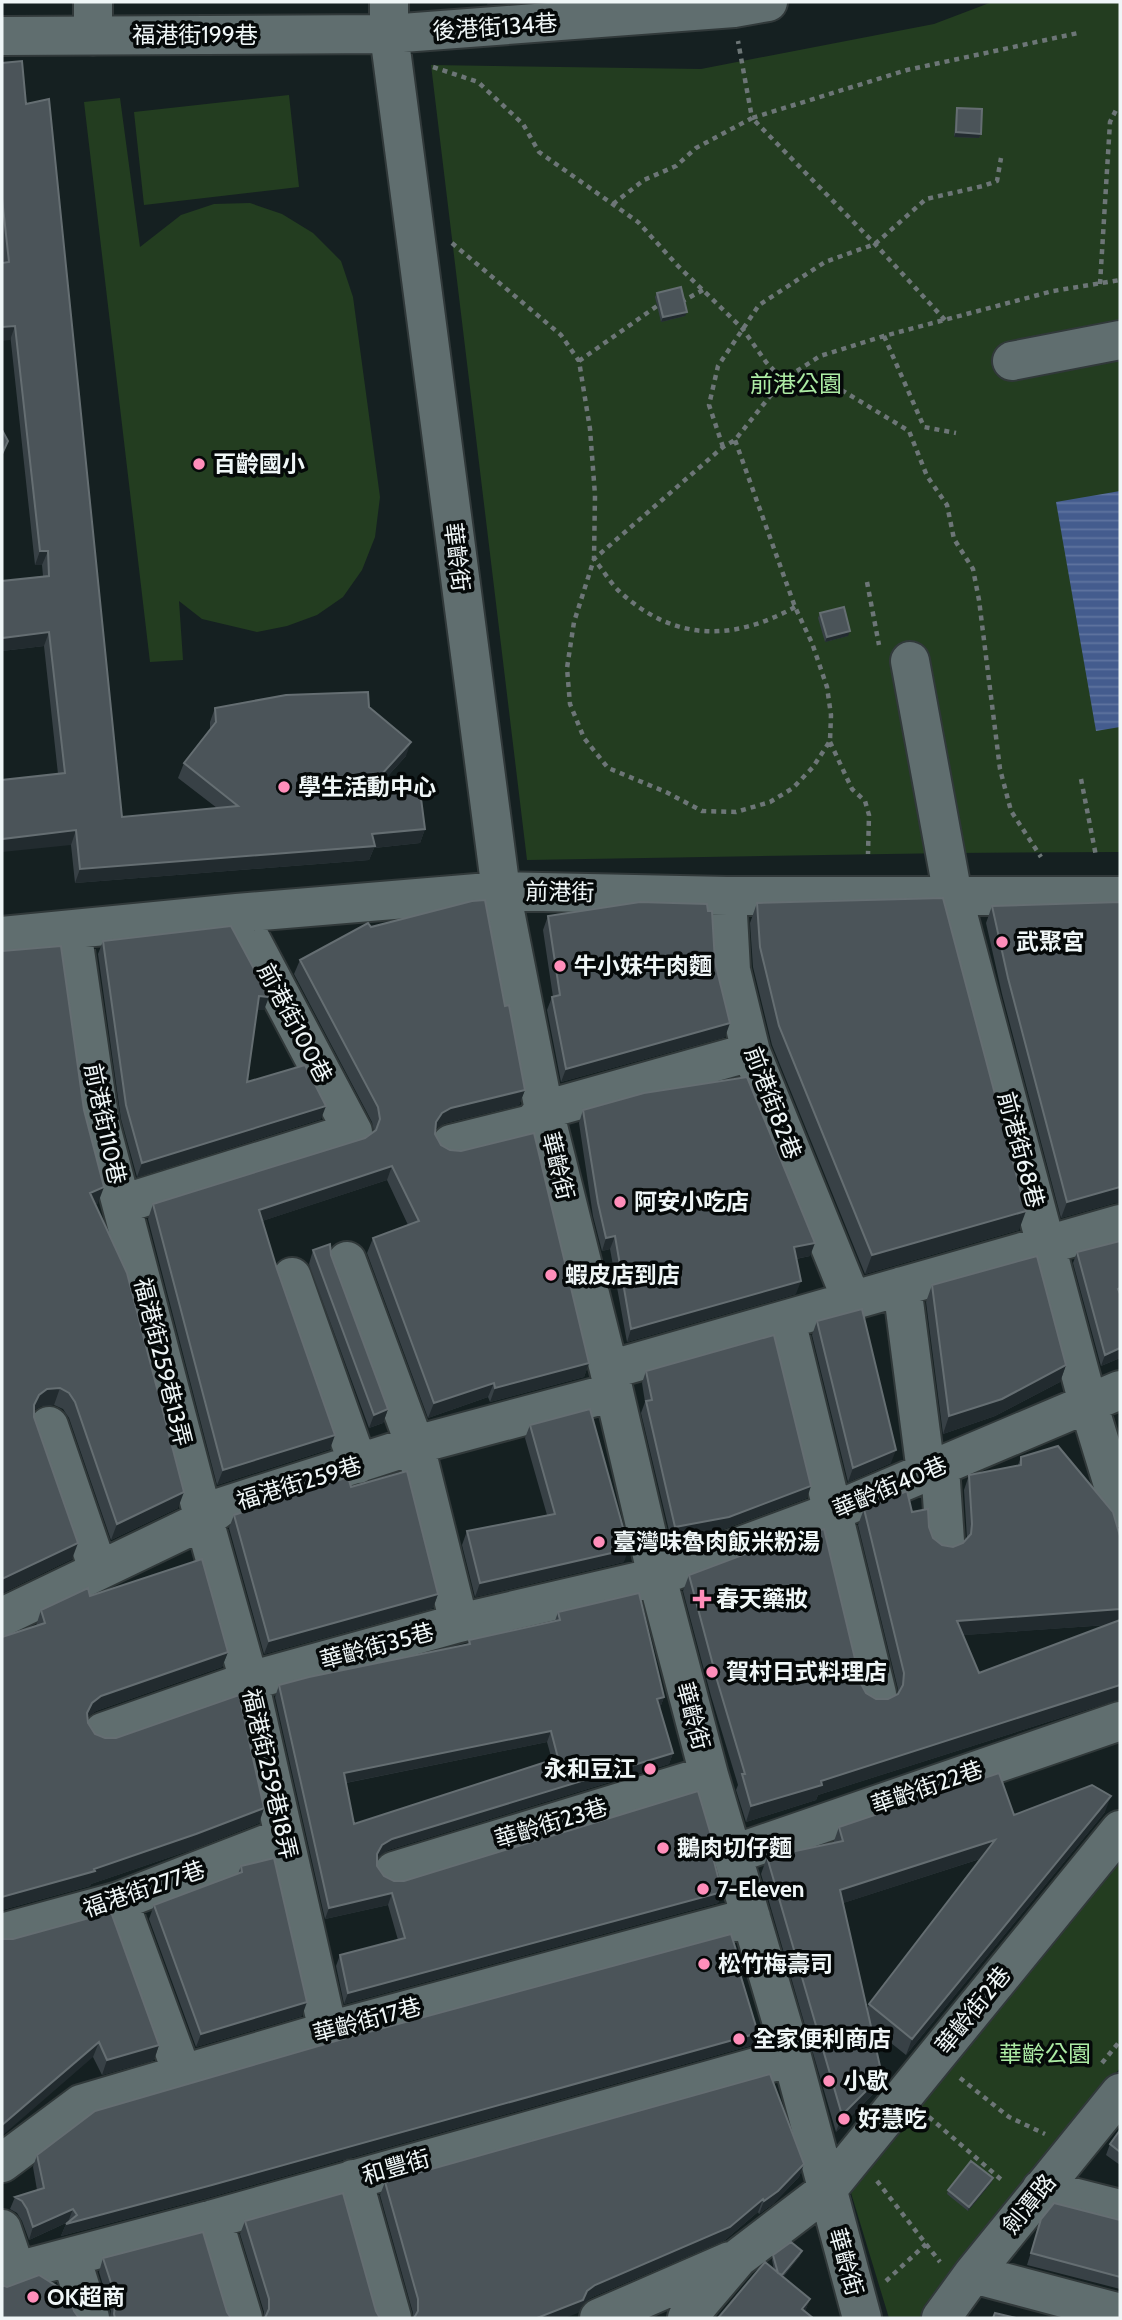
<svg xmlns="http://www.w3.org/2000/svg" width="1122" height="2320" font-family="Cabin,'Noto Sans TC',sans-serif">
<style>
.green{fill:#233d20}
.water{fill:url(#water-rules)}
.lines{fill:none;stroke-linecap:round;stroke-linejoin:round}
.minor-casing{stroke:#31393a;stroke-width:42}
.path{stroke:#6d7677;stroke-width:4.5;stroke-dasharray:5 5;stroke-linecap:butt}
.minor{stroke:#606e6f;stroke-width:38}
.wall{fill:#384146;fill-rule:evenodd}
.shaded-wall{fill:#222b2f}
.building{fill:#4b5459;stroke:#656e72;stroke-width:2;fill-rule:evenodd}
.poi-dot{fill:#ff8eba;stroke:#050909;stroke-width:2.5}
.labels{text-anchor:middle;stroke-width:7;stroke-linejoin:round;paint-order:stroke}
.street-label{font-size:23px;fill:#eff6f7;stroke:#050909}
.park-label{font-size:23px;fill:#aceba4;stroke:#050909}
.poi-label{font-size:23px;font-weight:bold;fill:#eff6f7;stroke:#050909;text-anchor:start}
</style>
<defs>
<pattern id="water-rules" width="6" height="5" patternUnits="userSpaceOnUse" patternTransform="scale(1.75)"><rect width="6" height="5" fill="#445c8e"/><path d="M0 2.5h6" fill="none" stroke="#5f749f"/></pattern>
</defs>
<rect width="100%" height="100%" fill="#152021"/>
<path class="green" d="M992 2H1120V852L951 853 527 860 431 65 701 69 934 24Z
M289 95 299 187 144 205 134 112Z
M120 98 140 247 181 215 214 204 250 203 282 214 313 233 341 261 353 297 380 497 375 537 362 570 343 597 317 615 287 626 257 632 202 619 179 601 183 660 150 662 84 102Z
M1120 1851V2068L919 2318H889L851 2193Z"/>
<path class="water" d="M1120 491V727L1096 731 1056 502Z"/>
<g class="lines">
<g class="minor-casing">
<path id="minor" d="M389 2V34L501 891 544 1110 609 1370 657 1577 709 1775 792 2057 862 2318
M2 36 389 34 734 8 768 2
M93 36V2
M1012 361 1120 340
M910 661 953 896 1088 1403 1120 1508
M727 896 731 970 751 1052 852 1301
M72 930 100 1123 204 1520 249 1681 328 2031
M2 936 237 913 501 891 727 896H1120
M451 1144 532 1124 544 1110 751 1052
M122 1204 353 1132 237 913
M347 1261 415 1445 459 1623
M292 1277 358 1464
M902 1286 926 1472
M786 1320 877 1694
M609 1370 1120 1224
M49 1426 98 1569
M940 1467 945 1541
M2 1617 204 1520 221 1507 415 1445 614 1392
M103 1732 249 1681 459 1623 657 1577 832 1512 1120 1390
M734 1854 1120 1721
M394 1871 709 1775
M119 1901 182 2073
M2 1933 119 1901 284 1837
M2 2163 81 2104 328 2031 751 1917
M353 2179 392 2318
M1041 2189 1120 2209
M213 2219 243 2318
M2 2229 16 2271
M71 2257 90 2318
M973 2274 1120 2313
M2 2279 16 2271 213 2219 792 2057
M599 2318 730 2261
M687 2318 738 2258 827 2190 1120 1830
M941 2318 973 2274 1120 2093"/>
</g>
<path class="path" d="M433 67 478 82 523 124 539 152 638 222 678 266 742 328 766 362 783 380 806 385 825 380 909 431 927 476 947 505 954 539 973 569 979 600 1000 769 1011 811 1041 857
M613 204 644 180 676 166 696 148 752 118 738 41
M452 243 561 335 579 361 590 429 595 495 594 559 574 622 567 668 570 704 584 738 608 768 666 792 702 811 736 812 770 802 793 788 813 767 830 741 831 715 827 687 812 643 795 607 735 440
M1100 284 1110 122 1117 108
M681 302 703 290
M945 320 875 244 752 118 907 70 1078 33
M884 336 924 427 956 433
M579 361 657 306 662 305
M723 447 709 405 718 366 759 305 825 262 875 244 926 199 983 186 997 181 1001 158
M867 582 879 645
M795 607C733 641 676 642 621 593 611 584 603 570 594 559L723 447 735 440 783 380 820 356 884 336 1053 291 1120 280
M830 742 852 789 865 801 869 815 868 854
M1081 779 1096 856
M1102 2063 1120 2041
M960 2078 1009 2117 1045 2134
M929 2117 1004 2182
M877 2181 940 2262
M886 2281 926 2244"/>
<use href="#minor" class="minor"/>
</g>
<path class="wall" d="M2 63 26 104 122 817 217 808 178 778 184 763 210 729V722L215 708 369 707 406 756 379 786 425 829 420 843 374 848 369 860 75 883 71 845 58 774 44 646 2 651V581L43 576 42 565H35L2 259Z
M957 108 981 134 979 138 954 137 956 112Z
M657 293 685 316 661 322 655 297Z
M820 613 848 636 825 642 818 618Z
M757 903 1019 1230 865 1274 772 1045 753 967 750 923Z
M992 906 1114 1203 1061 1218 1002 994 986 923Z
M548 916 715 962 725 1037 561 1082 547 1010 552 997H553L543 930Z
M371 927 505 1006 525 1090 519 1105 445 1123 436 1128 435 1134 441 1145 589 1363 584 1377 490 1402 488 1397 428 1418 367 1253 373 1238 408 1225 387 1180 262 1221 330 1449 217 1485 148 1219 153 1204 365 1138 374 1131 372 1122 294 974 300 960Z
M103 941 264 1010H257L247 1082 321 1119 137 1177 121 1119 98 954Z
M2 951 98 1203 95 1205 178 1508 111 1540 69 1418 63 1409 54 1405 41 1406 34 1410V1417L72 1559 2 1593Z
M583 1110 810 1256 796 1259V1294L627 1342 610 1249 602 1251 593 1216 579 1123Z
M313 1250 331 1255 388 1409 383 1423 369 1428 309 1264Z
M1077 1252 1120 1358 1101 1366 1073 1263Z
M932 1285 1066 1365 1060 1382 995 1416 943 1434 926 1302Z
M817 1321 891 1463 848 1482 812 1335Z
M646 1371 807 1498 724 1529 671 1539 641 1413 645 1402 642 1383Z
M530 1425 624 1562 475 1597 462 1545 467 1531 547 1515 525 1438Z
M1021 1457 1113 1512 1120 1699 818 1795 816 1800 746 1822 736 1790 738 1785 711 1696 683 1591 689 1575 861 1684 866 1693 876 1699H888L898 1694V1689L858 1525 864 1509 912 1512 929 1527 933 1538 942 1545 953 1547 963 1543 967 1539 964 1490 969 1475 1018 1465ZM1107 1625 979 1673 963 1635Z
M351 1487 438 1594 433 1608 264 1654 229 1528 234 1515Z
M90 1596 228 1652 222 1667 96 1711 87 1717 88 1723 95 1734 264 1808 259 1823 191 1850 91 1884 90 1886 2 1910V1637L36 1626 41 1610Z
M558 1612 664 1697 660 1708 673 1753 669 1764 388 1850 378 1857 377 1866 384 1876 394 1881H404L714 1845 711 1852 722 1892 718 1903 344 2004 336 1966 340 1955 398 1940 388 1905 325 1919 275 1697 279 1685 467 1645 469 1640 555 1621ZM547 1742 552 1760 354 1824 346 1783Z
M1105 1812 906 2055 871 2027 876 2091 836 2132 761 1874 767 1857 833 1844 839 1827 1014 1815ZM980 1859 869 2004 867 2010 843 1903Z
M241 1866 302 2016 196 2047 149 1919 154 1905 238 1874Z
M2 1939 159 2045 154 2060 102 2075 93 2057Z
M739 1970 758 2033 753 2045 207 2198 61 2236 66 2224 68 2222 29 2240 22 2221 17 2213 10 2209 15 2197 37 2190 33 2167 37 2155Z
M1120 2130V2165L1106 2155 1110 2144Z
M804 2164 799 2177 773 2204 759 2214 758 2212 725 2240 590 2298 582 2305 578 2313 413 2318V2313L380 2195 385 2182Z
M993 2178 991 2183 968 2211 947 2194 948 2190Z
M1041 2219 1120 2220V2289L1027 2265Z
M245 2221 376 2311 264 2318V2312L240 2234Z
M773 2255 800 2256 783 2277 810 2299 805 2311 718 2318 774 2270 772 2260Z
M103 2258 227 2312 231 2318H110L111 2311 99 2272Z"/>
<path class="shaded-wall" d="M488 2H526L487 5Z
M956 132 981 134 979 138 954 137Z
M687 312 685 316 661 322 663 317Z
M15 326 10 340 2 341V327Z
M40 551H48L42 565H35Z
M850 631 848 636 825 642 827 637Z
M49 632 44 646 2 651V638Z
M411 742 406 756 366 800 371 786Z
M425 829 420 843 374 848 369 860 75 883 80 869 372 834Z
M76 830 71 845 2 852V839Z
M259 996 269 997 264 1010H254Z
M730 1023 725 1037 561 1082 566 1069Z
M525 1090 519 1105 445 1123 436 1128 430 1137 436 1122 442 1113 451 1108Z
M326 1106 321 1119 137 1177 142 1163Z
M392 1166 387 1180 253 1224 259 1210Z
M104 1187 98 1203 84 1210 90 1193Z
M1120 1187V1203H1114L1061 1218 1067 1202Z
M1026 1211 1019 1230 865 1274 872 1255Z
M615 1236 610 1249 602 1251 606 1238Z
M815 1243 810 1256 789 1260 794 1247Z
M801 1281 796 1294 627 1342 631 1329Z
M1120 1348V1358L1101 1366 1105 1355Z
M589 1363 584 1377 490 1402 495 1388Z
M1066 1365 1060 1382 995 1416 943 1434 949 1416Z
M494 1383 488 1397 428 1418 434 1403Z
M60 1388 54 1405 41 1406 33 1411 34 1405 39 1395 47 1389Z
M388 1409 383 1423 369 1428 374 1415Z
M335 1435 330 1449 217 1485 223 1470Z
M896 1450 891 1463 848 1482 853 1468Z
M811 1486 807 1498 724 1529 671 1539 675 1527Z
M184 1492 178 1508 111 1540 117 1524Z
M78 1543 72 1559 2 1593V1579Z
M629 1549 624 1562 475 1597 480 1583Z
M438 1594 433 1608 264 1654 269 1641Z
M1120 1609V1624L952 1636 957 1621Z
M228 1652 222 1667 96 1711 86 1718 81 1729 92 1703 101 1696Z
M1120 1685V1699L818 1795 816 1800 746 1822 751 1806 821 1781Z
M664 1697 660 1708 653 1710 657 1699Z
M551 1731 547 1742 340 1784 344 1773Z
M673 1753 669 1764 388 1850 378 1857 373 1865 382 1845 392 1839Z
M1111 1796 1105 1812 906 2055 912 2039Z
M264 1808 259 1823 191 1850 91 1884 90 1886 2 1910V1897L94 1869Z
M995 1840 989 1856 834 1906 840 1890Z
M722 1892 718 1903 344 2004 348 1993Z
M392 1893 388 1905 325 1919 329 1908Z
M307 2002 302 2016 196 2047 201 2034Z
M758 2033 753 2045 207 2198 61 2236 66 2224Z
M99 2042 93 2057 2 2136V2125Z
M159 2045 154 2060 102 2075 107 2060Z
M882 2075 876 2091 836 2132 842 2115Z
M804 2164 799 2177 773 2204 759 2214 764 2201Z
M993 2178 991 2183 968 2211 969 2207Z
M763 2199 758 2212 725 2240 590 2298 582 2305 578 2313 565 2318H537L587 2291 595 2285Z
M73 2209 68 2222 29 2240 33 2227Z
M802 2251 800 2256 778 2282 780 2278Z
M810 2299 806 2309 798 2318 802 2309Z"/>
<path class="building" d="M22 61 26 104 49 99 122 817 238 806 184 763 216 722 215 708 286 695 368 692 369 707 411 742 371 786 419 783 425 829 372 834 375 846 80 869 76 830 2 839V780L65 773 49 632 2 638V581L49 576 48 551H40L15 326 2 327V263L9 262 2 198V63Z
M957 108 982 109 981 134 956 132Z
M681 287 687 312 663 317 657 293Z
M2 430 8 441 2 454Z
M844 607 850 631 827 637 820 613Z
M943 898 1026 1211 872 1255 779 1026 760 947 757 903Z
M485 900 505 1006 509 1005 525 1090 451 1108 442 1113 436 1122 435 1134 441 1145 450 1150 461 1151 534 1133 589 1363 495 1388 494 1383 434 1403 373 1238 419 1221 392 1166 259 1210 277 1269 335 1435 223 1470 153 1204 365 1138 376 1130 380 1119 378 1107 300 960 368 923 371 927 472 901Z
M640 902 707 904 708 911H712L715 962 730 1023 566 1069 552 997 560 995 548 916Z
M1120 902V1187L1067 1202 1008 978 992 906Z
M231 926 269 997 259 996 247 1082 305 1065 326 1106 142 1163 126 1105 103 941Z
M61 946 84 1110 104 1187 90 1193 127 1273 184 1492 117 1524 75 1402 69 1393 60 1388 47 1389 39 1395 34 1405V1417L78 1543 2 1579V951Z
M747 1077 815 1243 794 1247 801 1281 631 1329 615 1236 606 1238 598 1203 583 1110 644 1093Z
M1120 1241V1288L1118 1289 1120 1294V1348L1105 1355 1077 1252Z
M330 1244 331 1255 388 1409 374 1415 313 1250Z
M1037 1256 1066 1365 1002 1399 949 1416 932 1285Z
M862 1309 896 1450 853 1468 817 1321Z
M774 1335 811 1486 729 1517 675 1527 646 1401 652 1400 646 1371Z
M590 1409 629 1549 480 1583 467 1531 555 1514 530 1425Z
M1058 1446 1113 1512 1120 1536V1609L957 1621 979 1673 1120 1620V1685L821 1781 822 1785 751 1806 742 1774H745L717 1680 689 1575 772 1544 824 1529 861 1684 866 1693 876 1699H888L898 1694 903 1685 904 1673 864 1509 907 1491 912 1512 928 1509 929 1527 933 1538 942 1545 953 1547 963 1543 971 1534 972 1524 969 1475 1021 1465V1457Z
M407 1471 438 1594 269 1641 234 1515 348 1477 351 1487Z
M202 1559 228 1652 101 1696 92 1703 87 1713 88 1723 95 1734 105 1738H116L239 1695 264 1808 196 1834 94 1869 95 1871 2 1897V1637L45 1623 41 1610 88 1588 90 1596Z
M639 1593 664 1697 657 1699 673 1753 392 1839 382 1845 377 1854V1866L384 1876 394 1881H404L698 1791 714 1845 710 1846 722 1892 348 1993 340 1955 405 1938 392 1893 329 1908 279 1685 309 1677 470 1644 469 1640 560 1620 558 1612ZM551 1731 558 1758 354 1824 344 1773Z
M999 1773 1014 1815 1092 1785 1111 1796 912 2039 869 2004 995 1840 840 1890 882 2075 842 2115 767 1857 843 1841 839 1827Z
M274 1858 307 2002 201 2034 154 1905 242 1872 241 1866Z
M111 1912 159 2045 107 2060 99 2042 2 2125V1939H13Z
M731 1934 741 1966 738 1967 758 2033 212 2185 66 2224 77 2215 73 2209 33 2227 27 2209 22 2201 15 2197 44 2188 37 2155 95 2111 339 2040Z
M770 2074 804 2164 778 2191 764 2201 763 2199 730 2227 595 2285 587 2291 583 2300 537 2318H414L418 2311V2299L385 2182Z
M1120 2130V2152L1110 2144Z
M971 2161 993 2178 969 2207 948 2190Z
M343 2193 376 2311 380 2318H265L269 2309V2299L245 2221Z
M1054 2203 1120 2220V2277L1031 2253 1041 2219Z
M203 2232 227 2312 231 2318H115L114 2314 116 2298 103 2258Z
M791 2242 802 2251 782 2275 778 2273 773 2255Z
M765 2262 810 2299 802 2309 813 2318H718Z
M39 2275 68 2293 74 2311 79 2318H2V2285L7 2287Z
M995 2313 1016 2318H993Z"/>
<g class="poi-dot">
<circle cx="199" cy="464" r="7"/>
<circle cx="284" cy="787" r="7"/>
<circle cx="1002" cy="942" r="7"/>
<circle cx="560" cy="966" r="7"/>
<circle cx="620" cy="1202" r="7"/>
<circle cx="551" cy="1275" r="7"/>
<circle cx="599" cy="1542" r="7"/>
<path d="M698.5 1588.5h7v7h7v7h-7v7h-7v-7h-7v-7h7z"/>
<circle cx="712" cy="1672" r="7"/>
<circle cx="650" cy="1769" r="7"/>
<circle cx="663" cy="1848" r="7"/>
<circle cx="703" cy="1889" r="7"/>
<circle cx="704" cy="1964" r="7"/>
<circle cx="739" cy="2039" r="7"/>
<circle cx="829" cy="2081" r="7"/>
<circle cx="844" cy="2119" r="7"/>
<circle cx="33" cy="2297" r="7"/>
</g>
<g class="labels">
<g class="street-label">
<text transform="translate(495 27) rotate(-4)" y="8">後港街134巷</text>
<text x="195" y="43">福港街199巷</text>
<text transform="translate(457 557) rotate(83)" y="8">華齡街</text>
<text transform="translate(560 892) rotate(1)" y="8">前港街</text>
<text transform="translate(295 1023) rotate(62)" y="8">前港街100巷</text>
<text transform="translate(773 1103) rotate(69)" y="8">前港街82巷</text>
<text transform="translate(105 1124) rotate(78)" y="8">前港街110巷</text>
<text transform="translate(1021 1150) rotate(75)" y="8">前港街68巷</text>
<text transform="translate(558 1166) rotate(76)" y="8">華齡街</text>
<text transform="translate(163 1362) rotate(76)" y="8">福港街259巷13弄</text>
<text transform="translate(299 1483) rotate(-17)" y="8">福港街259巷</text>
<text transform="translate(890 1487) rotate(-23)" y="8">華齡街40巷</text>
<text transform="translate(377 1646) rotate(-15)" y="8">華齡街35巷</text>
<text transform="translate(693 1716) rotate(75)" y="8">華齡街</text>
<text transform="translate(270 1774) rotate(77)" y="8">福港街259巷18弄</text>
<text transform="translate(927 1787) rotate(-19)" y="8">華齡街22巷</text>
<text transform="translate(551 1823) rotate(-17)" y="8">華齡街23巷</text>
<text transform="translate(144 1889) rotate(-19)" y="8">福港街277巷</text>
<text transform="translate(973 2010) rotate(-51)" y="8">華齡街2巷</text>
<text transform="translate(367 2020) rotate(-15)" y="8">華齡街17巷</text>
<text transform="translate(396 2167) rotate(-16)" y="8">和豐街</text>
<text transform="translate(1029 2204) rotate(-51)" y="8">劍潭路</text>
<text transform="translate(846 2262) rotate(74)" y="8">華齡街</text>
</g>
<g class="park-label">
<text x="796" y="392">前港公園</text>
<text x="1045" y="2062">華齡公園</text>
</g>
<g class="poi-label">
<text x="213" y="472">百齡國小</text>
<text x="298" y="795">學生活動中心</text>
<text x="1016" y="950">武聚宮</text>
<text x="574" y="974">牛小妹牛肉麵</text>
<text x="634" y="1210">阿安小吃店</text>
<text x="565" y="1283">蝦皮店到店</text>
<text x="613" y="1550">臺灣味魯肉飯米粉湯</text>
<text x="716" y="1607">春天藥妝</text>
<text x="726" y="1680">賀村日式料理店</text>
<text x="636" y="1777" text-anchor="end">永和豆江</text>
<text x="677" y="1856">鵝肉切仔麵</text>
<text x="717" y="1897">7-Eleven</text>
<text x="718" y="1972">松竹梅壽司</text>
<text x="753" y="2047">全家便利商店</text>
<text x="843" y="2089">小歇</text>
<text x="858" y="2127">好慧吃</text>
<text x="47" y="2305">OK超商</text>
</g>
</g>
<rect width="1122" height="2320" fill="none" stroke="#eff6f7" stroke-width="7"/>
</svg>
